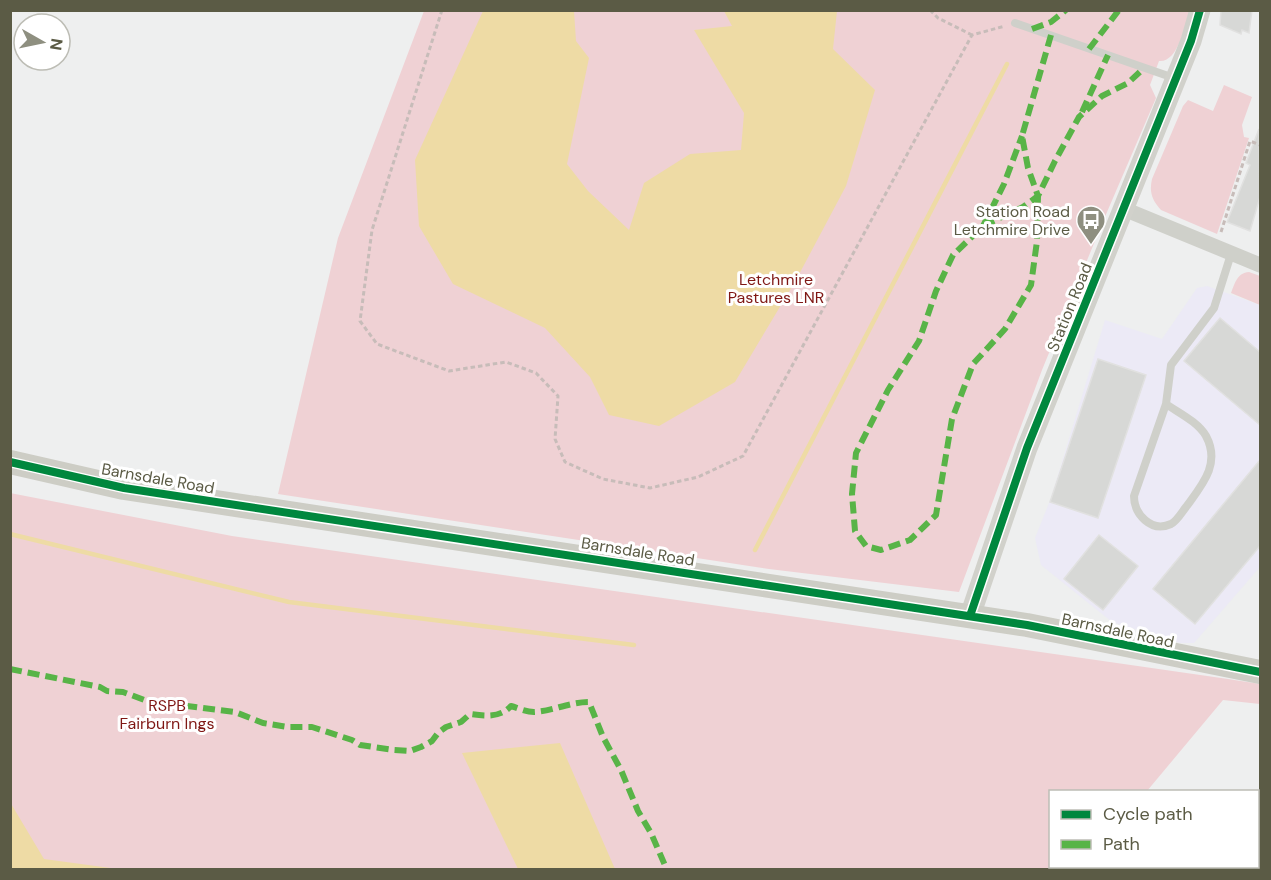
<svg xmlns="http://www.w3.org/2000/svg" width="1271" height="880" font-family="'DM Sans',sans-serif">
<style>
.commercial{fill:#eceaf6}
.green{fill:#efd1d4}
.water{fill:#eedba5}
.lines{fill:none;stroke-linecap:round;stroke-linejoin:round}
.stream{stroke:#eedba5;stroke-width:4.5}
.building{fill:#d7d8d6;stroke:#e1e1e0;stroke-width:1.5}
.path{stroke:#c7bcb9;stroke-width:3;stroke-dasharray:4.5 3;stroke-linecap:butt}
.lane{stroke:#cfd0ca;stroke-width:8}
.street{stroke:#cfd0ca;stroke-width:15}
.secondary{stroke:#d1d1cb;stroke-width:21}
.primary{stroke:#cdcdc5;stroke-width:24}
.quiet{stroke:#58b447;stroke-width:6;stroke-dasharray:12 6;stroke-linecap:butt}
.cycleway-casing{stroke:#fff;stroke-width:11}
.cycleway{stroke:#00873e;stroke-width:8}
.labels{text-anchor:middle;stroke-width:6;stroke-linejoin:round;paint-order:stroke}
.poi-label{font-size:16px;fill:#5b5b45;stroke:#fff;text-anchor:end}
.park-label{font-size:16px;fill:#7f1714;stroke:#fff}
.street-label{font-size:16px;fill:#5b5b45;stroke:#fff}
</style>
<rect width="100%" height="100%" fill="#eeefef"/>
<path class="commercial" d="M1207 286 1260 305V567L1194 643H1180L1112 622 1041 565 1035 538 1051 498 1105 320 1162 339 1197 288Z"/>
<path class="green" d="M424 11H1190C1185 25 1178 63 1159 61L1150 85 1156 98 1104 219 1042 370 959 592 769 569 278 494 338 238Z
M1224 85 1252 97 1242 125 1244 137 1249 138 1217 234 1161 210C1152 200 1149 192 1152 179L1183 106 1188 100 1213 111Z
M1249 272 1260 276V305L1231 293C1235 283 1237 273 1249 272Z
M10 493 232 536 1228 679 1260 684V704L1223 700 1147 791 1050 792V866L1082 867 1079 869H11Z"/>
<path class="water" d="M483 11H574L576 41 589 58 567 164 588 191 629 230 644 183 690 154 741 150 744 113 694 30 732 26 724 11H837L833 49 875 90 846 186 796 280 735 382 659 426 609 415 590 377 545 328 453 284 419 226 415 160Z
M560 743 615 869H518L462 753Z
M10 802 44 859 118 869H11Z"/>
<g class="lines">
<path class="stream" d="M10 534 289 602 634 645
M755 550 1007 64"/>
</g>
<path class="building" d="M1221 10H1252L1249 33 1242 30 1241 34 1220 25Z
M1259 129 1260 197 1250 231 1227 222 1250 165 1246 163Z
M1220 318 1260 352V425L1184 361Z
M1098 359 1146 375 1098 518 1050 502Z
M1260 460V546L1195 624 1153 589Z
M1099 535 1138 566 1103 610 1064 579Z"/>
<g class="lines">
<path class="path" d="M442 10 372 230 360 321 377 344 449 371 506 362 536 373 558 396 555 439 565 462 603 479 650 488 698 477 743 456 972 35 1005 26
M930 10 938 18 972 35
M1221 232 1250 141 1260 145"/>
<path class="lane" d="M1015 23 1174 78
M1166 404C1179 413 1198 422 1206 436 1221 464 1202 485 1186 507 1182 512 1177 521 1171 524 1151 533 1134 514 1134 496Z
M1166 404 1171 365 1214 308 1231 254
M1258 798 1260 796
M1258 819 1260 822
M1197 870V866"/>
<path class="street" d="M1124 209 1260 265"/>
<path class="secondary" d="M970 616 1027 448 1191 41 1200 10"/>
<path class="primary" d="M10 462 124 488 1027 625 1260 672"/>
<path class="quiet" d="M1032 29 1051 22 1066 10
M1051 35 1022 136 1028 168 1038 196 1037 241 1031 285 1005 329 973 364 952 419 936 515 910 540 881 550 866 546 855 531 852 494 856 453 888 390 919 341 936 291 953 255 983 226 1023 207 1038 196 1055 161 1079 117 1102 96 1128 83 1144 68
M1089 49 1119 10
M1082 112 1108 55
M983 226 1004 184 1022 136
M10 669 100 687 107 691 123 692 147 701 235 712 263 723 288 727H312L352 740 360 745 394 750 410 751 421 747 432 741 438 733 446 727 461 722 470 714C485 716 500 718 511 706 518 708 526 712 534 712 553 711 570 702 589 702L603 737 621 770 638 811 651 833 667 870"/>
<g class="cycleway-casing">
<path id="cycleway" d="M10 462 124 488 1027 625 1260 672
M970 616 1027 448 1191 41 1200 10"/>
</g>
<use href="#cycleway" class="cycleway"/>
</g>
<defs>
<g id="bus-pin" transform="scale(1.5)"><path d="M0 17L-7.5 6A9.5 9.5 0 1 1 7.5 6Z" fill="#8e8f80" stroke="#fff"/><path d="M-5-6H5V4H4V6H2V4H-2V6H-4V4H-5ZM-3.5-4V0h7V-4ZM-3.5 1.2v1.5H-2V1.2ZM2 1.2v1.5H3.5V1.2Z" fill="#fff"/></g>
</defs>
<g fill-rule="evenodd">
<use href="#bus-pin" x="1091" y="220"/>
</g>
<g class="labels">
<g class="poi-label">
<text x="1070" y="217">Station Road<tspan x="1070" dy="18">Letchmire Drive</tspan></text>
</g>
<g class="park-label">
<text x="776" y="285">Letchmire<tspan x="776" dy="18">Pastures LNR</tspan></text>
<text x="167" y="711">RSPB<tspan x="167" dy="18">Fairburn Ings</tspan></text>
</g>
<g class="street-label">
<text transform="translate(1069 307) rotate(-68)" y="6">Station Road</text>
<text transform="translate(158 478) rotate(10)" y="6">Barnsdale Road</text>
<text transform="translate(638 551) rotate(9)" y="6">Barnsdale Road</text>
<text transform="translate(1118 630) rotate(12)" y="6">Barnsdale Road</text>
</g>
</g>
<rect width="1271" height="880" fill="none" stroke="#5b5b45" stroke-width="24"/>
<rect x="1049" y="790" width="210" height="78" fill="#ffffff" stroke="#bdbdb5" stroke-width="1.5"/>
<rect x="1061" y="810" width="30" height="9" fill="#00873e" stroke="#bdbdb5" stroke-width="1.5"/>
<text x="1103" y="820" font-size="18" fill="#5b5b45">Cycle path</text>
<rect x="1061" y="840" width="30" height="9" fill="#58b447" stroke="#bdbdb5" stroke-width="1.5"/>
<text x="1103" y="850" font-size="18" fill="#5b5b45">Path</text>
<g transform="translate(42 42) rotate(99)"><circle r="28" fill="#ffffff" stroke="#bdbdb5" stroke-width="1.5"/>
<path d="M0-4.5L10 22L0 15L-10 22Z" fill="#8e8f80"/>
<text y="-9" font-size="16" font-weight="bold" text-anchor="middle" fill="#5b5b45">N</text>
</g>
</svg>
